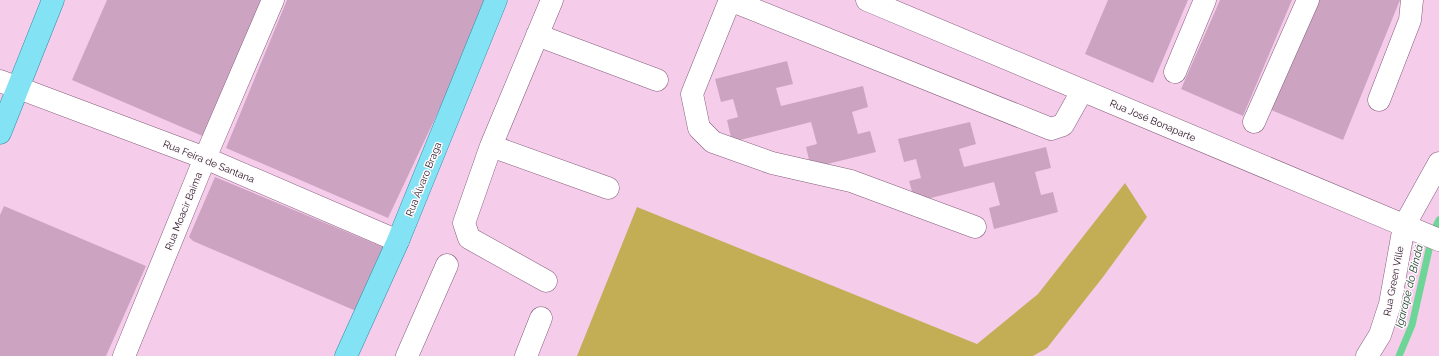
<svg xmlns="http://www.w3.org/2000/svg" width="1439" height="356" font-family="Raleway,sans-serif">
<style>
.green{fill:#c4ae55}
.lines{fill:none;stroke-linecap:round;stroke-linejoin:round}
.stream{stroke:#6dd596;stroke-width:7}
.building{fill:#cca4c2}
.minor-casing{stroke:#845f7b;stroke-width:23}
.major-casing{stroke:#2c8da5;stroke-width:23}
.minor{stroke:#fff;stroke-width:22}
.major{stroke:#83e2f4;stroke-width:22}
.labels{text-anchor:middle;stroke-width:3;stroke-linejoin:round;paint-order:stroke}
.street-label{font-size:10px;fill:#241520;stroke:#fffafd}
.water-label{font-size:11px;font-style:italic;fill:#1b462d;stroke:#fffafd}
</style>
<rect width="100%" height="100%" fill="#f6cceb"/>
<path class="green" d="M1125 183 1147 217 1103 277 1047 348 1033 356H577L637 207 977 344 1038 294Z"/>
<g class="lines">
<path class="stream" d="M1399 356 1412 325 1433 232 1439 220"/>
</g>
<path class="building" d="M107 0H265L205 137 72 80Z
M287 0H491L388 218 226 148Z
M1108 0H1188L1153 83 1085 54Z
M1220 0H1292L1243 116 1181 89Z
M1314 0H1400L1343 140 1269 109Z
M787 61 793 84 776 88 781 106 863 86 868 107 852 112 858 134 870 131 876 152 811 168 806 147 817 144 811 122 732 142 727 120 738 117 733 99 721 102 715 79Z
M970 122 976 144 959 149 964 167 1046 147 1051 168 1035 172 1041 195 1053 192 1058 212 994 229 989 208 1000 205 994 182 915 202 909 181 921 178 916 159 904 162 898 139Z
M215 177 385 248 356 311 193 241 189 237Z
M4 206 146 266 106 356H0V215Z"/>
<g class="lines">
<g class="minor-casing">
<path id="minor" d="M730 0 692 94 699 128 713 142 772 163 851 181 975 227
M730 0 1051 129 1063 125 1082 91
M867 0 1439 240
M537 35 657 80
M1175 72 1205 0
M0 81 205 158 398 241
M1379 100 1410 20 1412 0
M1254 122 1308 0
M491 146 608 188
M546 281 469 238 464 223 491 146 552 0
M124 356 205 158 273 0
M407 356 447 265
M526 356 541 318
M1367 356 1380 335 1390 304 1404 226 1439 163"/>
</g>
<g class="major-casing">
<path id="major" d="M0 133 53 0
M346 356 398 241 496 0"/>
</g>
<use href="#minor" class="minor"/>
<use href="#major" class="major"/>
</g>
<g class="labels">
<g class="street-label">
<text transform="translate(1153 120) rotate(23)" y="4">Rua José Bonaparte</text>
<text transform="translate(209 161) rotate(22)" y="4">Rua Feira de Santana</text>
<text transform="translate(423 179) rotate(-68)" y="4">Rua Álvaro Braga</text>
<text transform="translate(183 211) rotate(-68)" y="4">Rua Moacir Baima</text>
<text transform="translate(1393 281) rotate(-79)" y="4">Rua Green Ville</text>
</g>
<g class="water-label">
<text transform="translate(1409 286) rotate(-76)" y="4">Igarapé do Bindá</text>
</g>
</g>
</svg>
